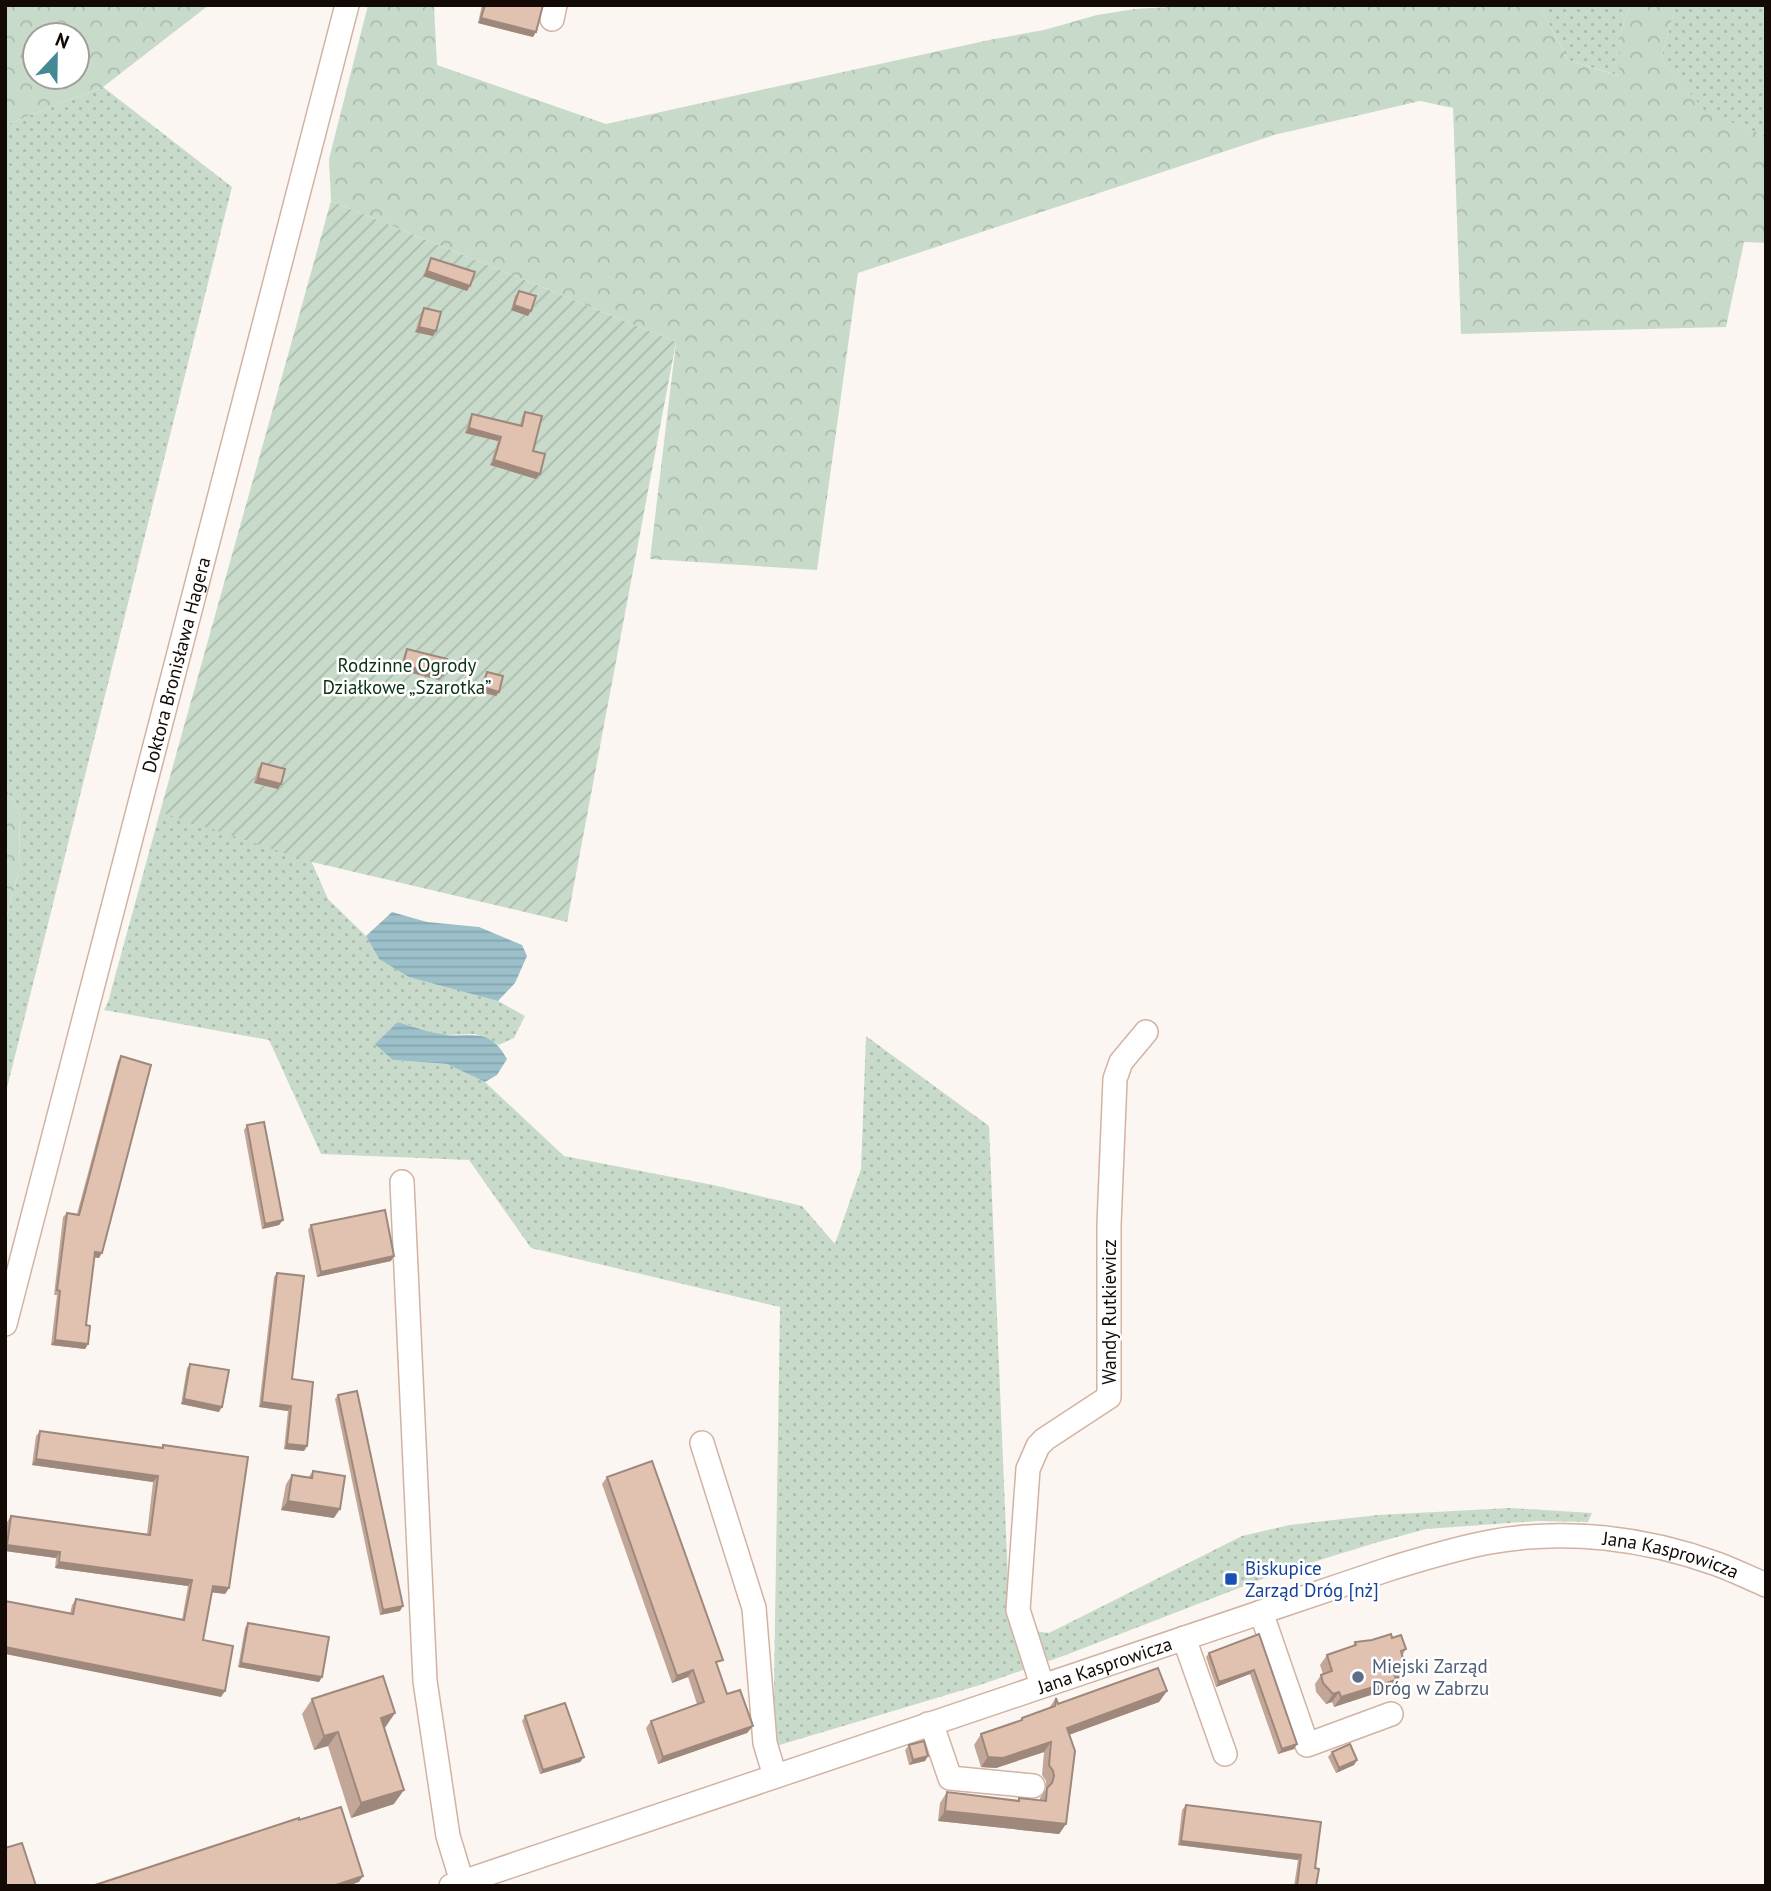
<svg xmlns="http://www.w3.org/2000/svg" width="1771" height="1891" font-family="'PT Sans',sans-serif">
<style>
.grass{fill:url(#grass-dots)}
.forest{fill:url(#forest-crowns);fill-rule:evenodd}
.garden{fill:url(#garden-furrows)}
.water{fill:url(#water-rules)}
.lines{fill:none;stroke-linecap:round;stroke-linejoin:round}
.minor-casing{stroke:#d1b3a2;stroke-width:26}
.minor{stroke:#fff;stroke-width:23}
.wall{fill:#c2a798}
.shaded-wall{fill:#9e887c}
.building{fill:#e1c2b1;stroke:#9e887c;stroke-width:2}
.transit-dot{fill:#1a4fb4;stroke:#fff;stroke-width:2.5}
.service-dot{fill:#5c6f8a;stroke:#fff;stroke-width:2.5}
.labels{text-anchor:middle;stroke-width:5;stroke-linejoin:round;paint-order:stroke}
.street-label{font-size:19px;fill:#130905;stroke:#fff}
.park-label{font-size:19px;fill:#0a3214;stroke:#fff}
.transit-label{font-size:19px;fill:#164399;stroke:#fff;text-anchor:start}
.service-label{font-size:19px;fill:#4e5e75;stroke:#fff;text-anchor:start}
</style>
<defs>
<pattern id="grass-dots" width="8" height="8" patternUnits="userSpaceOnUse" patternTransform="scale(1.75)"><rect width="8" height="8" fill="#c8dbca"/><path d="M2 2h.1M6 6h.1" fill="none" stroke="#abbbac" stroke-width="1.8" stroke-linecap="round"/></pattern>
<pattern id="forest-crowns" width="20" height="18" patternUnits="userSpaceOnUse" patternTransform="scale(1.75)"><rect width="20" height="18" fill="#c8dbca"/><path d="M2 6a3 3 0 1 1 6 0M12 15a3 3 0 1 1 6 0" fill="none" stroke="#abbbac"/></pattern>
<pattern id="garden-furrows" width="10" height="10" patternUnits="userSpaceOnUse" patternTransform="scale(1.75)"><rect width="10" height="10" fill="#c8dbca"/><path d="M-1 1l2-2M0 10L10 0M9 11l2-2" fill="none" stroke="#abbbac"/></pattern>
<pattern id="water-rules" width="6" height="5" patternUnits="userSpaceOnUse" patternTransform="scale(1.75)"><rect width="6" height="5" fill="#9cc0c9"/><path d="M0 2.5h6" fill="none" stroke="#86a4ab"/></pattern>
</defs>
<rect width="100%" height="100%" fill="#fcf6f2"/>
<path class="grass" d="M1539 5H1631L1621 31 1620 76 1568 60Z
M1676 5H1766V136L1706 113 1661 59Z
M103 87 232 187 5 1096V923L19 870 20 811 5 788V125Z
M160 812 309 856 328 899 366 936 379 959 438 984 498 1001 525 1016 514 1038 499 1045 476 1034 442 1035 398 1022 393 1060 447 1064 485 1082 564 1156 713 1185 802 1206 835 1244 861 1169 866 1036 989 1126 1010 1628 1049 1633 1242 1536 1289 1525 1378 1515 1510 1508 1592 1513 1588 1522 1538 1521 1426 1529 1375 1543 1278 1573 1066 1655 980 1685 773 1747 780 1307 531 1248 469 1160 321 1154 269 1040 104 1010 108 1002Z"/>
<path class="forest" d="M5 5H209L103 87 5 125ZM35 35H77V77H35Z
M368 5H434L437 65 606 124 989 40 1044 30 1097 15 1135 9 1204 5H1539L1568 60 1619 76 1621 31 1631 5H1676L1661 59 1706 112 1766 136V243L1744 242 1726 327 1461 334 1453 108 1420 101 1274 135 858 273 817 570 650 559 676 342 331 201 329 159Z
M5 788 20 811 19 870 5 923Z"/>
<path class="garden" d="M331 201 676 342 567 922 312 862 160 812Z"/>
<path class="water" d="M392 912 427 922 479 927 522 945 527 956 515 983 498 1001 409 977 379 959 366 936Z
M398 1022C412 1026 426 1031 440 1034 469 1040 488 1024 507 1059L497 1075 485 1082 447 1064 393 1060 375 1044Z"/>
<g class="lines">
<g class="minor-casing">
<g id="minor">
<path d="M552 19 555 5"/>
<path d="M402 1182 425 1681 448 1836 462 1882"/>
<path id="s1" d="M5 1324 347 5"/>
<path d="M702 1443 754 1608 765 1743 775 1776"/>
<path d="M1261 1612 1307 1745 1391 1714"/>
<path d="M1184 1638 1225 1754"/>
<path d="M1042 1685 1018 1610 1028 1469 1038 1446 1045 1439 1109 1397V1225L1115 1079 1121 1062 1146 1032"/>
<path d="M928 1724 935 1734 950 1778 1033 1786"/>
<path id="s2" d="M451 1886 1392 1568C1425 1558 1457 1548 1490 1542 1566 1528 1645 1538 1717 1564 1733 1570 1750 1578 1766 1585"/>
</g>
</g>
<use href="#minor" class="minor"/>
</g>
<path class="wall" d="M482 5H543L536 32 533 37 478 23Z
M431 258 467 291 423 276 428 263Z
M519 291 531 311 528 316 511 310 515 296Z
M424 308 433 336 415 332 421 313Z
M525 412 533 451 536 479 490 465 498 441 465 433 469 419 472 414 520 425 522 417Z
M407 649 443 675 439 680 400 670 404 654Z
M487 672 499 692 496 696 480 692 484 677Z
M262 763 281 784 278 789 254 783 258 768Z
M121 1056 99 1258 94 1257 86 1325 88 1344 85 1349 51 1345 57 1295H54L63 1217 67 1213 77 1214 118 1061Z
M247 1125 283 1220 279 1225 262 1229 244 1130Z
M311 1225 391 1261 317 1277 308 1230Z
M277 1273 292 1379 307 1446 304 1451 284 1449 288 1411 259 1407 274 1277Z
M190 1364 219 1412 181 1404 187 1368Z
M338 1395 400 1611 380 1615 335 1399Z
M40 1431 162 1447 163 1445 229 1588 225 1594 212 1592 203 1640 221 1697 70 1614 72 1605 76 1599 182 1620 188 1586 55 1568 56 1558 5 1551V1535L7 1522 11 1516 147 1534 153 1482 32 1465 36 1436Z
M313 1471 334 1518 281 1510 286 1484 292 1475 308 1478Z
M607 1477 718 1667 727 1694 753 1726 747 1733 658 1764 646 1728 651 1721 697 1704 688 1677 672 1683 602 1484Z
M248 1623 322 1677 319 1682 238 1667 245 1628Z
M1259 1634 1294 1749 1278 1754 1250 1674 1216 1687 1206 1657 1209 1653Z
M1392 1638 1406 1649 1402 1656 1399 1679 1396 1680 1389 1689 1334 1707 1332 1702 1326 1704 1316 1692 1315 1684 1321 1675 1323 1674 1320 1665 1327 1655 1352 1647 1355 1642Z
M1167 1691 1159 1702 1069 1735 1066 1824 1059 1834 938 1821 940 1803 947 1792 1018 1801 1019 1798 1040 1801V1798L1046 1789V1781L1042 1775 1044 1752 996 1768 981 1767 974 1745 981 1734 1020 1721 1022 1718 1049 1708 1056 1698 1058 1704Z
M312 1699 395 1713 385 1728 394 1804 351 1818 328 1746 314 1750 302 1714Z
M525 1716 584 1757 580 1762 540 1774 522 1721Z
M909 1745 928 1756 925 1761 909 1765 905 1750Z
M1332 1752 1357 1760 1354 1765 1336 1773 1328 1757Z
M1186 1805 1321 1822 1315 1868 1316 1886H1294L1298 1860 1178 1845 1182 1810Z"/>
<path class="shaded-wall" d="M481 18 536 32 533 37 478 23Z
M427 271 470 286 467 291 423 276Z
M514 305 531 311 528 316 511 310Z
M419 327 436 331 433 336 415 332Z
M469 428 501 437 498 441 465 433Z
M494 460 540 474 536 479 490 465Z
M403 665 443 675 439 680 400 670Z
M483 687 499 692 496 696 480 692Z
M258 778 281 784 278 789 254 783Z
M283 1220 279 1225 262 1229 265 1224Z
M95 1252 102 1253 99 1258 91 1257Z
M394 1256 391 1261 317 1277 321 1272Z
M55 1340 88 1344 85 1349 51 1345Z
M184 1399 222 1407 219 1412 181 1404Z
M262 1402 291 1406 288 1411 259 1407Z
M287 1444 307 1446 304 1451 284 1449Z
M36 1459 158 1476 153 1482 32 1465Z
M288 1501 340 1509 334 1518 281 1510Z
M7 1545 60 1552 56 1558 5 1551V1548Z
M59 1562 192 1580 188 1586 55 1568Z
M213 1586 229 1588 225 1594 209 1592Z
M403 1606 400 1611 380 1615 383 1610Z
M5 1647 225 1691 221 1697 5 1654Z
M241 1663 322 1677 319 1682 238 1667Z
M1406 1669 1399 1679 1396 1680 1389 1689 1334 1707 1341 1697 1394 1673Z
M693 1670 688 1677 672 1683 677 1676Z
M1254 1670 1250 1674 1216 1687 1219 1682Z
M1167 1691 1159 1702 1060 1738 1067 1728Z
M1339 1692 1332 1702 1326 1704 1333 1694Z
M395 1713 385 1727 371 1732 381 1718Z
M753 1726 747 1733 658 1764 663 1757Z
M338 1732 328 1746 314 1750 324 1736Z
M1051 1742 1044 1752 996 1768 981 1767 988 1757Z
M1297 1744 1294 1749 1278 1754 1282 1749Z
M928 1756 925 1761 909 1765 913 1760Z
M584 1757 580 1762 540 1774 543 1770Z
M1357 1760 1354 1765 1336 1773 1339 1768Z
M404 1790 394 1804 351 1818 361 1803Z
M945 1811 1066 1824 1059 1834 938 1821Z
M1181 1841 1301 1855 1298 1860 1178 1845Z
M363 1876 359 1882 348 1886H333Z"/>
<path class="building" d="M485 5H543L536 32 481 18Z
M431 258 475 272 470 286 427 271Z
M519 291 536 296 531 311 514 305Z
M424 308 441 312 436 331 419 327Z
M525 412 542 416 533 451 545 454 540 474 494 460 501 437 469 428 472 414 522 426Z
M407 649 447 659 443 675 403 665Z
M487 672 503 676 499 692 483 687Z
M262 763 285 769 281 784 258 778Z
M121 1056 151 1065 102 1253 95 1252 86 1325 90 1326 88 1344 55 1340 60 1291 57 1290 67 1213 79 1215Z
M264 1122 283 1220 265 1224 247 1125Z
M385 1210 394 1256 321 1272 311 1225Z
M277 1273 304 1276 292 1379 313 1382 307 1446 287 1444 291 1406 262 1402Z
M190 1364 229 1370 222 1407 184 1399Z
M357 1391 403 1606 383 1610 338 1395Z
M40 1431 163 1448V1445L248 1457 229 1588 213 1586 203 1640 233 1646 225 1691 5 1647V1601L73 1614 76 1599 184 1620 192 1580 59 1562 60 1552 7 1545 11 1516 150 1535 158 1476 36 1459Z
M652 1461 723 1660 716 1662 727 1694 740 1690 753 1726 663 1757 651 1721 704 1702 693 1670 677 1676 607 1477Z
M313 1471 345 1476 340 1509 288 1501 292 1475 312 1478Z
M248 1623 329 1637 322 1677 241 1663Z
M1259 1634 1297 1744 1282 1749 1254 1670 1219 1682 1209 1653Z
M1391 1634 1392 1638 1401 1635 1406 1649 1401 1651 1406 1669 1394 1673 1396 1680 1341 1697 1339 1692 1333 1694 1323 1683 1321 1675 1332 1671 1327 1655 1356 1645 1355 1642 1372 1640Z
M1158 1668 1167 1691 1067 1728 1075 1751 1066 1824 945 1811 947 1792 1019 1801V1798L1046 1801 1047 1788 1052 1783 1054 1776 1053 1771 1049 1765 1051 1742 1003 1758 988 1757 981 1734 1022 1720V1718L1055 1706 1056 1698 1058 1704Z
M383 1676 395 1713 381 1718 404 1790 361 1803 338 1732 324 1736 312 1699Z
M565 1703 584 1757 543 1770 525 1716Z
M924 1741 928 1756 913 1760 909 1745Z
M1350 1744 1357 1760 1339 1768 1332 1752Z
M1186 1805 1321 1822 1315 1868 1319 1869 1316 1886H1297L1301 1855 1181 1841Z
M341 1807 363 1876 333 1886H92L299 1818V1820Z
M22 1843 36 1886H5V1848Z"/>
<rect class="transit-dot" x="1224" y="1572" width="14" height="14" rx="3.5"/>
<circle class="service-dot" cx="1358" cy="1677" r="7"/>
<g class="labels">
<g class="street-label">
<text dy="7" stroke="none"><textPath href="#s1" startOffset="681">Doktora Bronisława Hagera</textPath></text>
<text transform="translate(1109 1312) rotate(-90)" y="7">Wandy Rutkiewicz</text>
<text dy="7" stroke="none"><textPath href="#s2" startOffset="1278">Jana Kasprowicza</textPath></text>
<text dy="7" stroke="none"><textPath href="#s2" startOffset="690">Jana Kasprowicza</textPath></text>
</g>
<g class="park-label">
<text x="407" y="672">Rodzinne Ogrody<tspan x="407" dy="22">Działkowe „Szarotka”</tspan></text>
</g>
<g class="transit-label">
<text x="1245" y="1575">Biskupice<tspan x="1245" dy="22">Zarząd Dróg [nż]</tspan></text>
</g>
<g class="service-label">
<text x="1372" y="1673">Miejski Zarząd<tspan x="1372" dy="22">Dróg w Zabrzu</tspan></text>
</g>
</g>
<rect width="1771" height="1891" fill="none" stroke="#130905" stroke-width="14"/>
<g transform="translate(56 56) rotate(22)"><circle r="33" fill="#ffffff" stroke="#a19d9b" stroke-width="2"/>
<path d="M0-5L12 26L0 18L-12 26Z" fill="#448a95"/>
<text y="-10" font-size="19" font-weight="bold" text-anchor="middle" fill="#130905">N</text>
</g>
</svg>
